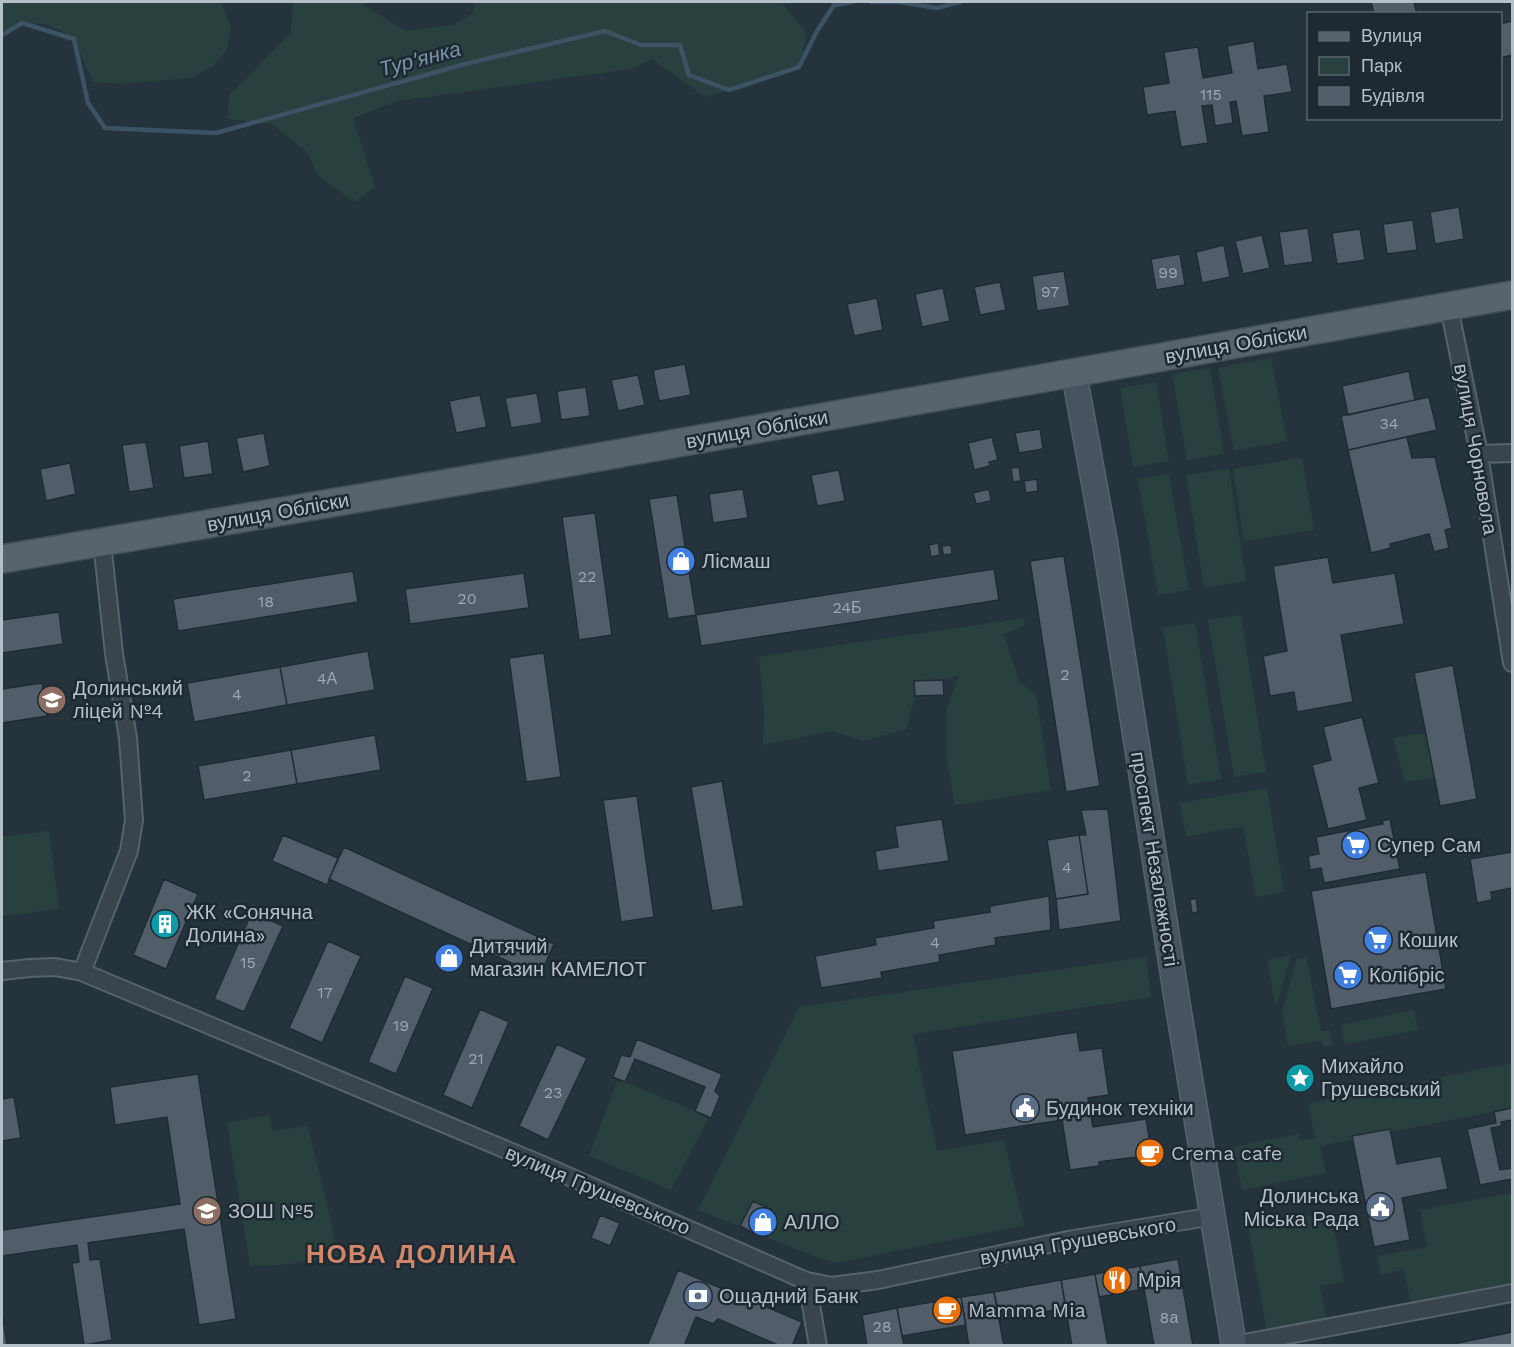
<svg xmlns="http://www.w3.org/2000/svg" width="1514" height="1347" font-family="'Work Sans',sans-serif">
<style>
.green{fill:#28403e}
.lines{fill:none;stroke-linecap:round;stroke-linejoin:round}
.stream{stroke:#3c5365;stroke-width:4.5}
.building{fill:#515e6a;stroke:#202b34;stroke-width:1.5}
.minor-casing{stroke:#57626b;stroke-width:20}
.secondary-casing{stroke:#57626b;stroke-width:27}
.primary-casing{stroke:#455059;stroke-width:30}
.minor{stroke:#39444d;stroke-width:16}
.secondary{stroke:#475460;stroke-width:24}
.primary{stroke:#57636d;stroke-width:27}
.labels{text-anchor:middle;stroke-width:5;stroke-linejoin:round;paint-order:stroke}
.number-label{font-size:16px;fill:#9ca7b0}
.street-label{font-size:20px;fill:#b5bfc8;stroke:#1e2932}
.poi-label{font-size:20px;fill:#b5bfc8;stroke:#1e2932;text-anchor:start}
.water-label{font-size:21px;font-style:italic;fill:#7794aa;stroke:#1e2932}
.district-label{font-size:26px;font-weight:bold;letter-spacing:1.5px;fill:#cf8669;stroke:#1e2932}
</style>
<rect width="100%" height="100%" fill="#25333d"/>
<path class="green" d="M2 2H221L231 27 227 50 212 67 190 78 118 84 93 82 74 39 68 34 46 24 22 23 2 32Z
M293 2H361L365 6 406 31 452 25 473 13 474 2H782L807 34 799 67 758 82 705 97 652 59 631 69 397 101 353 118 375 187 354 202 317 175 308 153 272 124 227 119 229 96 291 33Z
M1271 358 1287 441 1234 451 1218 368Z
M1210 368 1224 454 1187 460 1172 374Z
M1156 382 1169 461 1133 467 1120 388Z
M1302 458 1314 530 1244 541 1233 469Z
M1229 469 1246 581 1204 588 1186 475Z
M1169 474 1189 590 1158 595 1138 479Z
M1241 615 1266 772 1234 777 1208 620Z
M1024 618 1025 625 1003 635 1006 642 1019 681 1036 695 1051 790 955 805 946 756 947 708 958 676 943 680 914 681 915 696 907 729 863 741 832 731 763 745 764 712 759 657Z
M1195 623 1221 779 1188 785 1163 628Z
M1426 733 1434 778 1405 782 1393 738Z
M1267 788 1284 892 1256 897 1243 826 1186 837 1180 803Z
M49 831 59 909 2 916V837Z
M1291 955 1276 1008 1267 960Z
M1146 957 1151 997 913 1034 937 1151 1004 1140 1024 1225 835 1263 816 1257 698 1210 799 1007Z
M1306 957 1321 1031 1330 1030 1333 1045 1324 1047 1321 1040 1288 1046 1282 1011 1297 959Z
M1414 1010 1418 1030 1345 1044 1341 1025Z
M1512 1063V1108L1320 1146 1326 1173 1242 1190 1233 1147 1299 1134 1300 1140 1315 1138 1308 1104Z
M617 1081 625 1082 695 1111 708 1119 671 1190 589 1156Z
M270 1115 272 1131 308 1126 339 1256 291 1264 250 1266 227 1123Z
M1512 1193V1286L1411 1305 1404 1270 1381 1274 1377 1256 1427 1247 1420 1210Z
M1331 1212 1344 1281 1320 1286 1327 1321 1267 1332 1248 1227Z"/>
<g class="lines">
<path class="stream" d="M871 2H900L937 8 960 2
M2 35 22 23 74 39 88 103 105 128 216 133 469 63 605 31 641 45H680L689 75 729 90 799 67 817 31 834 5 853 2"/>
</g>
<path class="building" d="M1371 2H1414L1417 14H1374Z
M1512 21V55L1500 58V24Z
M1254 41 1258 69 1287 64 1292 92 1264 96 1269 132 1242 136 1236 101 1230 102 1233 123 1215 126 1212 105 1202 106 1208 143 1181 147 1175 111 1147 115 1143 87 1169 83 1164 52 1198 47 1203 78 1232 73 1227 46Z
M1459 207 1464 239 1435 244 1430 212Z
M1413 220 1417 250 1387 254 1383 224Z
M1308 228 1313 262 1284 266 1279 232Z
M1360 229 1365 260 1337 264 1332 233Z
M1262 235 1270 268 1243 274 1235 241Z
M1224 245 1230 277 1202 283 1196 252Z
M1180 254 1185 285 1156 290 1151 259Z
M1064 271 1070 306 1037 311 1032 276Z
M1000 282 1006 310 980 315 974 287Z
M943 288 950 321 922 327 915 294Z
M877 298 883 330 854 336 847 304Z
M685 364 691 395 659 401 653 370Z
M1409 371 1415 400 1348 415 1342 386Z
M638 375 645 405 618 411 611 380Z
M586 387 590 416 561 420 557 391Z
M537 393 542 423 511 428 505 398Z
M480 395 487 427 456 433 449 401Z
M1429 397 1437 430 1348 450 1341 416Z
M1040 429 1043 449 1019 453 1015 433Z
M264 433 270 466 243 472 236 438Z
M992 437 998 460 989 462 990 466 974 470 968 443Z
M1407 437 1412 458 1435 457 1452 528 1445 530 1449 548 1434 552 1429 534 1390 544 1391 548 1371 553 1348 450Z
M208 441 213 474 184 478 179 446Z
M146 442 154 488 129 492 122 445Z
M70 463 76 494 46 501 40 469Z
M1019 467 1021 481 1013 482 1011 468Z
M839 470 845 501 817 506 811 475Z
M1037 479 1038 491 1026 493 1024 481Z
M743 489 748 518 713 523 709 494Z
M989 489 991 501 976 504 973 493Z
M677 495 696 615 668 619 649 499Z
M595 513 612 635 579 640 562 517Z
M938 543 940 555 931 557 929 545Z
M951 545 952 554 943 555 942 546Z
M1064 556 1100 786 1066 792 1030 561Z
M1328 557 1333 583 1395 573 1404 624 1341 635 1353 702 1297 712 1294 692 1270 696 1263 656 1287 651 1273 566Z
M994 569 999 600 701 646 696 615Z
M353 571 358 602 178 631 173 599Z
M524 573 529 608 410 624 405 589Z
M59 612 63 644 2 653V620Z
M368 651 375 690 287 705 280 667Z
M544 653 561 777 526 782 509 658Z
M1453 665 1477 799 1440 806 1414 673Z
M280 667 287 705 194 722 187 683Z
M943 680 944 695 915 696 914 681Z
M42 683 47 716 2 723V689Z
M1362 717 1379 783 1359 788 1367 820 1328 829 1312 765 1331 760 1323 727Z
M375 735 381 770 297 784 291 750Z
M291 750 297 784 204 800 198 766Z
M722 781 744 906 712 911 691 787Z
M637 796 654 917 621 922 603 800Z
M1108 809 1121 921 1059 930 1056 899 1088 894 1079 835H1086L1081 810Z
M942 819 949 861 878 871 875 851 898 847 895 826Z
M1390 819 1400 869 1324 883 1321 868 1310 870 1308 856 1319 854 1316 837 1383 824 1382 821Z
M283 835 338 858 327 885 272 861Z
M1079 835 1088 894 1056 899 1047 840Z
M344 847 554 944 540 976 329 879Z
M1512 852V888L1491 892 1492 900 1477 903 1470 859Z
M1426 872 1446 989 1331 1009 1311 891Z
M164 879 198 894 166 969 133 955Z
M1049 896 1051 930 995 938 996 945 939 955 940 962 881 972 882 978 821 988 815 956 876 945 875 938 934 928 933 921 990 912V906Z
M1196 898 1198 912 1192 913 1190 900Z
M252 912 283 926 244 1012 214 999Z
M328 941 361 956 322 1043 289 1028Z
M405 976 433 988 396 1074 368 1062Z
M480 1009 509 1022 472 1108 443 1095Z
M1077 1032 1080 1051 1102 1048 1109 1095 1088 1098 1093 1127 1146 1119 1152 1155 1099 1162V1166L1070 1170 1062 1120 965 1135 952 1051Z
M637 1039 722 1074 715 1091 720 1096 711 1118 695 1111 705 1087 635 1059 625 1082 613 1077 621 1055 630 1057Z
M557 1044 587 1058 548 1140 519 1126Z
M198 1074 236 1319 199 1325 184 1229 88 1243 90 1260 100 1259 112 1340 84 1345 72 1263 79 1262 77 1245 2 1256V1230L180 1204 167 1117 115 1125 110 1087Z
M14 1097 21 1138 2 1141V1099Z
M1512 1108V1120L1501 1122 1502 1126 1491 1128 1500 1170 1512 1168V1179L1480 1185 1467 1129 1496 1123 1494 1112Z
M1390 1129 1397 1164 1441 1156 1448 1189 1402 1198 1410 1240 1374 1247 1352 1136Z
M753 1201 772 1210 759 1236 740 1226Z
M600 1215 620 1223 610 1246 591 1238Z
M1178 1259 1193 1346H1154L1140 1266Z
M1140 1266 1144 1289 1099 1297 1095 1274Z
M678 1270 802 1322 792 1346H780L718 1319 713 1324 696 1317 684 1346H647Z
M1095 1274 1108 1346H1072L1061 1280Z
M1061 1280 1066 1308 1000 1320 994 1292Z
M994 1292 1004 1346H969L961 1297Z
M961 1297 966 1325 902 1336 897 1308Z
M897 1308 904 1346H867L862 1315Z
M2 1311 7 1346H2Z
M1512 1332V1346H1453V1344Z"/>
<g class="lines">
<g class="minor-casing">
<path id="minor" d="M1449 307 1479 454 1512 663
M1479 454 1512 453
M2 971 30 968 55 967 82 972 545 1166 797 1277 807 1281 832 1286 878 1280 1068 1240 1214 1216
M82 972 129 851 134 820 128 738 114 654 102 542
M807 1281 818 1346
M1234 1345 1512 1293"/>
</g>
<g class="secondary-casing">
<path id="secondary" d="M1074 373 1105 543 1176 994 1234 1346"/>
</g>
<g class="primary-casing">
<path id="primary" d="M2 559 531 469 1512 295"/>
</g>
<use href="#minor" class="minor"/>
<use href="#secondary" class="secondary"/>
<use href="#primary" class="primary"/>
</g>
<defs>
<g id="shop-disc" transform="scale(1.5)"><circle r="9.5" fill="#3f7fe0" stroke="#1e2932"/><path d="M-5-2.5h2.3a2.7 3.5 0 0 1 5.4 0H5L5.5 6h-11ZM-1.5-2.5h3a1.5 2.3 0 0 0-3 0Z" fill="#fff"/></g>
<g id="school-disc" transform="scale(1.5)"><circle r="9.5" fill="#8d6e63" stroke="#1e2932"/><path d="M0-5L7-2L0 1L-7-2ZM-4 1L0 2.5L4 1V4Q0 6-4 4Z" fill="#fff"/></g>
<g id="supermarket-disc" transform="scale(1.5)"><circle r="9.5" fill="#3f7fe0" stroke="#1e2932"/><path d="M-6-5.5h2.5l.6 2H6L4.5 2H-2.5L-4.4-4H-6ZM-1.5 3.2a1.3 1.3 0 1 0 .1 0ZM3 3.2a1.3 1.3 0 1 0 .1 0Z" fill="#fff"/></g>
<g id="building-disc" transform="scale(1.5)"><circle r="9.5" fill="#0f9aa8" stroke="#1e2932"/><path d="M-4-6H4V6H1V3H-1V6H-4ZM-2.5-4.3h1.7v1.8h-1.7ZM.8-4.3h1.7v1.8H.8ZM-2.5-1h1.7V.8h-1.7ZM.8-1h1.7V.8H.8Z" fill="#fff"/></g>
<g id="sight-disc" transform="scale(1.5)"><circle r="9.5" fill="#0f9aa8" stroke="#1e2932"/><path d="M0-6L1.8-2.2L6-1.7L2.9 1.2L3.7 5.4L0 3.3L-3.7 5.4L-2.9 1.2L-6-1.7L-1.8-2.2Z" fill="#fff"/></g>
<g id="civic-disc" transform="scale(1.5)"><circle r="9.5" fill="#5c6f8a" stroke="#1e2932"/><path d="M-.6-6.5H3V-4.5H.6V-3L4-1V1h2V6H-6V1h2V-1L-.6-3ZM-1.2 2.5V6h2.4V2.5Z" fill="#fff"/></g>
<g id="cafe-disc" transform="scale(1.5)"><circle r="9.5" fill="#e8710a" stroke="#1e2932"/><path d="M-5.5-4.5H6V0H3Q3 3.5 0 3.5H-2.5Q-5.5 3.5-5.5 0ZM3-3.2v2h1.7v-2ZM-6 4.5H4V6H-6Z" fill="#fff"/></g>
<g id="restaurant-disc" transform="scale(1.5)"><circle r="9.5" fill="#e8710a" stroke="#1e2932"/><path d="M-5-6h1v4h1v-4h1v4h1v-4h1v5L-1.5 .5V6h-2V.5L-5-1ZM5-6V6H3V1.5H1.5Q1.5-4 5-6Z" fill="#fff"/></g>
<g id="bank-disc" transform="scale(1.5)"><circle r="9.5" fill="#5c6f8a" stroke="#1e2932"/><path d="M-6-4H6V4H-6ZM0-2.3a2.3 2.3 0 1 0 0 4.6a2.3 2.3 0 1 0 0-4.6Z" fill="#fff"/></g>
</defs>
<g fill-rule="evenodd">
<use href="#shop-disc" x="681" y="561"/>
<use href="#school-disc" x="52" y="700"/>
<use href="#supermarket-disc" x="1356" y="845"/>
<use href="#building-disc" x="165" y="924"/>
<use href="#supermarket-disc" x="1378" y="940"/>
<use href="#shop-disc" x="449" y="958"/>
<use href="#supermarket-disc" x="1348" y="975"/>
<use href="#sight-disc" x="1300" y="1078"/>
<use href="#civic-disc" x="1025" y="1108"/>
<use href="#cafe-disc" x="1150" y="1153"/>
<use href="#civic-disc" x="1380" y="1207"/>
<use href="#school-disc" x="207" y="1211"/>
<use href="#shop-disc" x="763" y="1222"/>
<use href="#restaurant-disc" x="1117" y="1280"/>
<use href="#bank-disc" x="698" y="1296"/>
<use href="#cafe-disc" x="947" y="1310"/>
</g>
<g class="labels">
<g class="number-label">
<text x="1211" y="100">115</text>
<text x="1168" y="278">99</text>
<text x="1050" y="297">97</text>
<text x="1389" y="429">34</text>
<text x="587" y="582">22</text>
<text x="467" y="604">20</text>
<text x="266" y="607">18</text>
<text x="847" y="613">24Б</text>
<text x="1065" y="680">2</text>
<text x="327" y="684">4А</text>
<text x="237" y="700">4</text>
<text x="247" y="781">2</text>
<text x="1067" y="873">4</text>
<text x="935" y="948">4</text>
<text x="248" y="968">15</text>
<text x="325" y="998">17</text>
<text x="401" y="1031">19</text>
<text x="476" y="1064">21</text>
<text x="553" y="1098">23</text>
<text x="1169" y="1323">8а</text>
<text x="882" y="1332">28</text>
</g>
<g class="street-label">
<text transform="translate(1236 344) rotate(-10)" y="7">вулиця Обліски</text>
<text transform="translate(757 429) rotate(-10)" y="7">вулиця Обліски</text>
<text transform="translate(1476 449) rotate(80)" y="7">вулиця Чорновола</text>
<text transform="translate(278 512) rotate(-10)" y="7">вулиця Обліски</text>
<text transform="translate(1155 859) rotate(81)" y="7">проспект Незалежності</text>
<text transform="translate(598 1190) rotate(23)" y="7">вулиця Грушевського</text>
<text transform="translate(1078 1241) rotate(-10)" y="7">вулиця Грушевського</text>
</g>
<g class="poi-label">
<text x="702" y="568">Лісмаш</text>
<text x="73" y="695">Долинський<tspan x="73" dy="23">ліцей №4</tspan></text>
<text x="1377" y="852">Супер Сам</text>
<text x="186" y="919">ЖК «Сонячна<tspan x="186" dy="23">Долина»</tspan></text>
<text x="1399" y="947">Кошик</text>
<text x="470" y="953">Дитячий<tspan x="470" dy="23">магазин КАМЕЛОТ</tspan></text>
<text x="1369" y="982">Колібріс</text>
<text x="1321" y="1073">Михайло<tspan x="1321" dy="23">Грушевський</tspan></text>
<text x="1046" y="1115">Будинок техніки</text>
<text x="1171" y="1160">Crema cafe</text>
<text x="1359" y="1203" text-anchor="end">Долинська<tspan x="1359" dy="23">Міська Рада</tspan></text>
<text x="228" y="1218">ЗОШ №5</text>
<text x="784" y="1229">АЛЛО</text>
<text x="1138" y="1287">Мрія</text>
<text x="719" y="1303">Ощадний Банк</text>
<text x="968" y="1317">Mamma Mia</text>
</g>
<g class="water-label">
<text transform="translate(420 59) rotate(-15)" y="7">Тур'янка</text>
</g>
<g class="district-label">
<text x="412" y="1263">НОВА ДОЛИНА</text>
</g>
</g>
<rect width="1514" height="1347" fill="none" stroke="#b5bfc8" stroke-width="6"/>
<rect x="1307" y="12" width="195" height="108" fill="#1e2932" stroke="#5a656e" stroke-width="1.5"/>
<rect x="1319" y="32" width="30" height="9" fill="#57636d" stroke="#5a656e" stroke-width="1.5"/>
<text x="1361" y="42" font-size="18" fill="#b5bfc8">Вулиця</text>
<rect x="1319" y="57" width="30" height="18" fill="#28403e" stroke="#5a656e" stroke-width="1.5"/>
<text x="1361" y="72" font-size="18" fill="#b5bfc8">Парк</text>
<rect x="1319" y="87" width="30" height="18" fill="#515e6a" stroke="#5a656e" stroke-width="1.5"/>
<text x="1361" y="102" font-size="18" fill="#b5bfc8">Будівля</text>
</svg>
